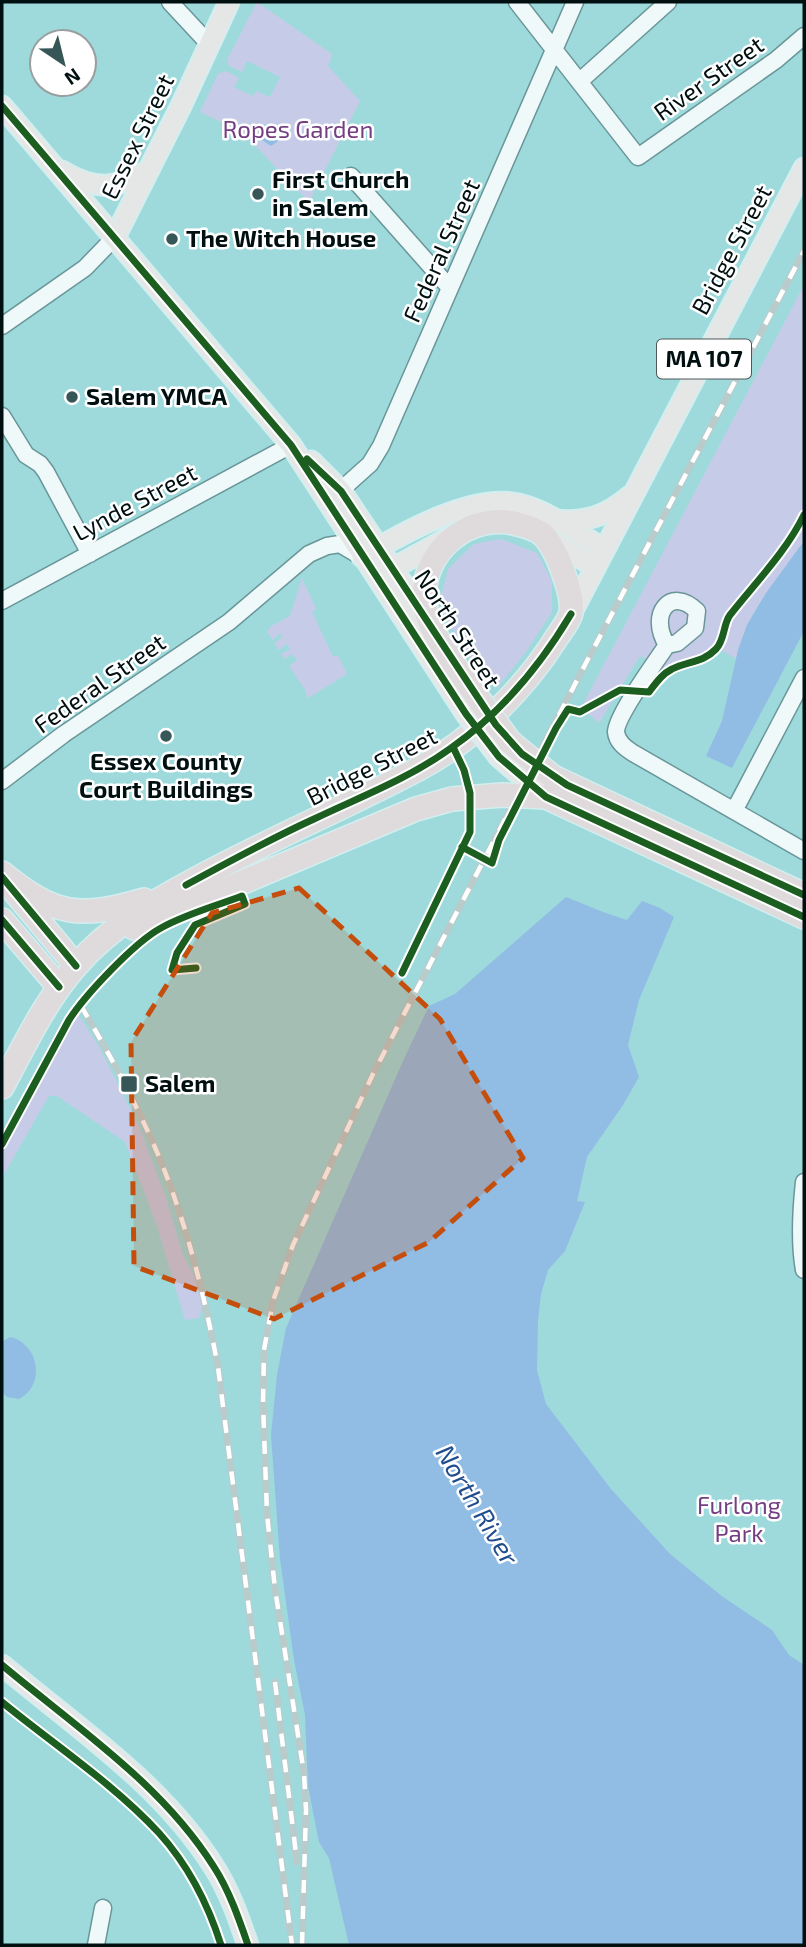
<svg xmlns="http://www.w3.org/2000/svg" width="806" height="1947" font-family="'Exo 2',sans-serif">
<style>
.green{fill:#c6cce8}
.water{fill:#91bce4}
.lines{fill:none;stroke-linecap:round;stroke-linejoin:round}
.minor-casing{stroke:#699698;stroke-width:19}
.major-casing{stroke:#d3eeef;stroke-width:23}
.highway-casing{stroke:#d3eeef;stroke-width:26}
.minor{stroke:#f0f9fa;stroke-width:16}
.major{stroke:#e5e7e7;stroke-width:19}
.highway{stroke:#dfdadb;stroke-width:23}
.rail-casing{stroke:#b9cbcb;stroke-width:7}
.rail{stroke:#fff;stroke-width:4.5;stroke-dasharray:13;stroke-linecap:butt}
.major-bridge-casing{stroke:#d3eeef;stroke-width:23;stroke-linecap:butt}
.highway-bridge-casing{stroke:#d3eeef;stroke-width:26;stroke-linecap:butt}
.major-bridge{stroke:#e5e7e7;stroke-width:19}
.highway-bridge{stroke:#dfdadb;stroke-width:23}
.cycleway-casing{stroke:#fff;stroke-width:11}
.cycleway{stroke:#1b5e20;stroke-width:7}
.marked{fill:#c54e0d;fill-opacity:0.2;stroke:#c54e0d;stroke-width:5;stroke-dasharray:14 9;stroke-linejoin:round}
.poi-dot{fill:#375657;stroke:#fff;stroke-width:2.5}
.labels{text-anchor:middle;stroke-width:5;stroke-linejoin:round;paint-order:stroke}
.shield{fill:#fff;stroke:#4c5758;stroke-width:2}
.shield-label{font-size:23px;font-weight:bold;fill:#000f10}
.street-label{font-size:24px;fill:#000f10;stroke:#fff}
.park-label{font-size:24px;fill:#743e82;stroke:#fff}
.poi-label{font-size:24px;font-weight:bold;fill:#000f10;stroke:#fff;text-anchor:start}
.water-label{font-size:26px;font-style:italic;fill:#214d8f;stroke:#fff}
</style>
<rect width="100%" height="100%" fill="#9edadc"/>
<path class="green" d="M257 2 332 54 328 66 360 101 309 202 242 132 200 112 218 74 226 71 239 78 234 87 253 96 256 91 270 97 280 77 247 61 242 72 229 66 227 60Z
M804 285V541L757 607 747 625 736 659 720 649 707 661 673 674 640 656 599 723 581 708Z
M501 539 537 553 552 581V612L526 652 497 688 483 668 478 671 445 617 441 597 448 569 474 544Z
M302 578 316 609 312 612 333 657 338 655 347 674 308 698 305 693 306 691 289 666 297 660 292 654 285 659 281 654 290 649 287 644 279 650 274 643 282 638 280 633 273 640 267 632 271 626 290 616Z
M76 1011 98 1045 138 1124 166 1198 183 1255 205 1297 199 1318 185 1320 156 1223 125 1142 57 1096H49L2 1178V1147Z"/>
<path class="water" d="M267 124C275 127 278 135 277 142L271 146 262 140 259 133 263 126Z
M804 541V631L732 768 706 756 722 721 738 650 747 625 766 593Z
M566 897 603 912 627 920 642 901 660 908 674 917 639 1000 628 1045 639 1077 623 1105 587 1157 577 1201 585 1202 565 1251 548 1270 541 1294 538 1321 537 1370 546 1404 611 1489 670 1554 723 1597 772 1630 789 1655 804 1665V1945H349L329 1858 319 1842 308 1787 305 1715 294 1660 280 1559 271 1435 277 1375 286 1328 403 1061 429 1006 455 994Z
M10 1337C38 1343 47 1384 19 1399L7 1397 2 1392V1342Z"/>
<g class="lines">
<g class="minor-casing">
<path id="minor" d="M170 2 209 44
M517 2 638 157 776 60 804 36
M580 81 668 2
M351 176 450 288
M2 326 85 268 115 237
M2 416 26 455 40 464 46 472 90 554
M332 498 370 464 381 446 575 2
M2 601 291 445
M667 645 677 643 695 628 697 611C670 585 648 615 667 645 657 660 616 716 616 732 617 742 625 748 633 753L804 851
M2 781 64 734 229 622 309 554 327 546 340 544 362 557
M734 811 804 678
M804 1182C801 1210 799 1242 804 1270
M96 1945 103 1908"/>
</g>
<g class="major-casing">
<path id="major" d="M2 106 291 445 466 714
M62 171C95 191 116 189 149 170
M115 237 181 106 229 2
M311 461 341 491 427 620
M555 520C585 523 607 516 630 496
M543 535 595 567
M362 557C401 534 473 493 518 504 549 511 577 534 604 549
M384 573 450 537
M571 614 804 168
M2 1665C76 1727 162 1784 214 1867 229 1890 239 1919 248 1945"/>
</g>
<g class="highway-casing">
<path id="highway" d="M553 777 804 895
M546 797 804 917
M2 873C55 916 79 919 144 900
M13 890 76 966
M2 920 59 987
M134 928 416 809 452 799
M2 1087C24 1046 45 1001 76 966 111 925 157 900 204 875 275 837 348 806 418 769 473 740 524 690 557 637 561 631 569 621 571 613 574 594 556 547 542 534 537 530 528 527 521 525 472 509 419 551 425 603 428 635 462 674 480 701"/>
</g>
<use href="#minor" class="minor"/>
<use href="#major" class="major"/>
<use href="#highway" class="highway"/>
<g class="rail-casing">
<path id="rail" d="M81 1006C109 1053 135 1101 157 1152 186 1221 204 1293 218 1367L292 1945
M275 1682 297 1862
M302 1945 306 1810 304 1773 275 1589 267 1514 263 1403 264 1350 273 1301 293 1245 373 1074 587 661 804 251"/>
</g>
<use href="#rail" class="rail"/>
<g class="major-bridge-casing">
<path id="major-bridge" d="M466 714 499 757 546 797"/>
</g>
<g class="highway-bridge-casing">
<path id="highway-bridge" d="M480 701 510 742 553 777
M452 799 502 795 546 797"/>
</g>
<use href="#major-bridge" class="major-bridge"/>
<use href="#highway-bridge" class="highway-bridge"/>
<g class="cycleway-casing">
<path id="cycleway" d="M2 106 291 445 466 714 499 757 546 797 804 917
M307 459 341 491 496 725 522 754 567 785 804 895
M462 847 492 863 499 840 556 728 568 709 580 712 620 690 649 692C656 683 662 674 672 669 687 661 703 663 716 649 725 640 723 624 730 615 755 583 786 552 804 515
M2 877 76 966
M186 885C228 862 270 839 314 819 360 797 410 778 451 748 501 713 540 666 571 614
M2 920 59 987
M402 973 470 832V793L464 770 453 747
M2 1144 69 1020C85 995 135 942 161 928 186 914 216 906 242 896L245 904 195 925 177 953 172 970 196 968
M2 1665C76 1727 162 1784 214 1867 229 1890 239 1919 248 1945
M2 1702C53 1744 114 1784 159 1833 188 1865 208 1904 221 1945"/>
</g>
<use href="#cycleway" class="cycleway"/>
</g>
<path class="marked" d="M299 888 440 1019 523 1158 429 1242 274 1319 134 1266 131 1042 212 913Z"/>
<g class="poi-dot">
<circle cx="258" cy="194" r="7"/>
<circle cx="172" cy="239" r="7"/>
<circle cx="72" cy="397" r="7"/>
<circle cx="166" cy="736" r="7"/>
<rect x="120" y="1075" width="18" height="18" rx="3.5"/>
</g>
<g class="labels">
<rect class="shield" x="657" y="339.5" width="94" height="39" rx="5"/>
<g class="shield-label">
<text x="704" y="367">MA 107</text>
</g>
<g class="street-label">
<text transform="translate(709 79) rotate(-35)" y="8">River Street</text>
<text transform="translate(138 137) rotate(-64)" y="8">Essex Street</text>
<text transform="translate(732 250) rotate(-62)" y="8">Bridge Street</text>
<text transform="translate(442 251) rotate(-66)" y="8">Federal Street</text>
<text transform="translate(135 503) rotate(-28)" y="8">Lynde Street</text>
<text transform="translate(457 629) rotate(57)" y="8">North Street</text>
<text transform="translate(100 684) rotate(-35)" y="8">Federal Street</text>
<text transform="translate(372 767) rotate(-27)" y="8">Bridge Street</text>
</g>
<g class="park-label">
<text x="298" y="138">Ropes Garden</text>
<text x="739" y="1514">Furlong<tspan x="739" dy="28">Park</tspan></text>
</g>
<g class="poi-label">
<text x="272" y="188">First Church<tspan x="272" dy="28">in Salem</tspan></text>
<text x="186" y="247">The Witch House</text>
<text x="86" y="405">Salem YMCA</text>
<text x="166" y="770" text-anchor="middle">Essex County<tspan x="166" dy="28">Court Buildings</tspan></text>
<text x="145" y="1092">Salem</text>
</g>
<g class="water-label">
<text transform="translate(477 1505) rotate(59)" y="9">North River</text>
</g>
</g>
<rect width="806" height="1947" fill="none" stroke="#000f10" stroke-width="7"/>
<g transform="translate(63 63) rotate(145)"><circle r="33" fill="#ffffff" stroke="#999f9f" stroke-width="2"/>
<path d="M0-5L12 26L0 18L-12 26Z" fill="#375657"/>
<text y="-10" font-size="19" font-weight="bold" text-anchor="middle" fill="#000f10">N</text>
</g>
</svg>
